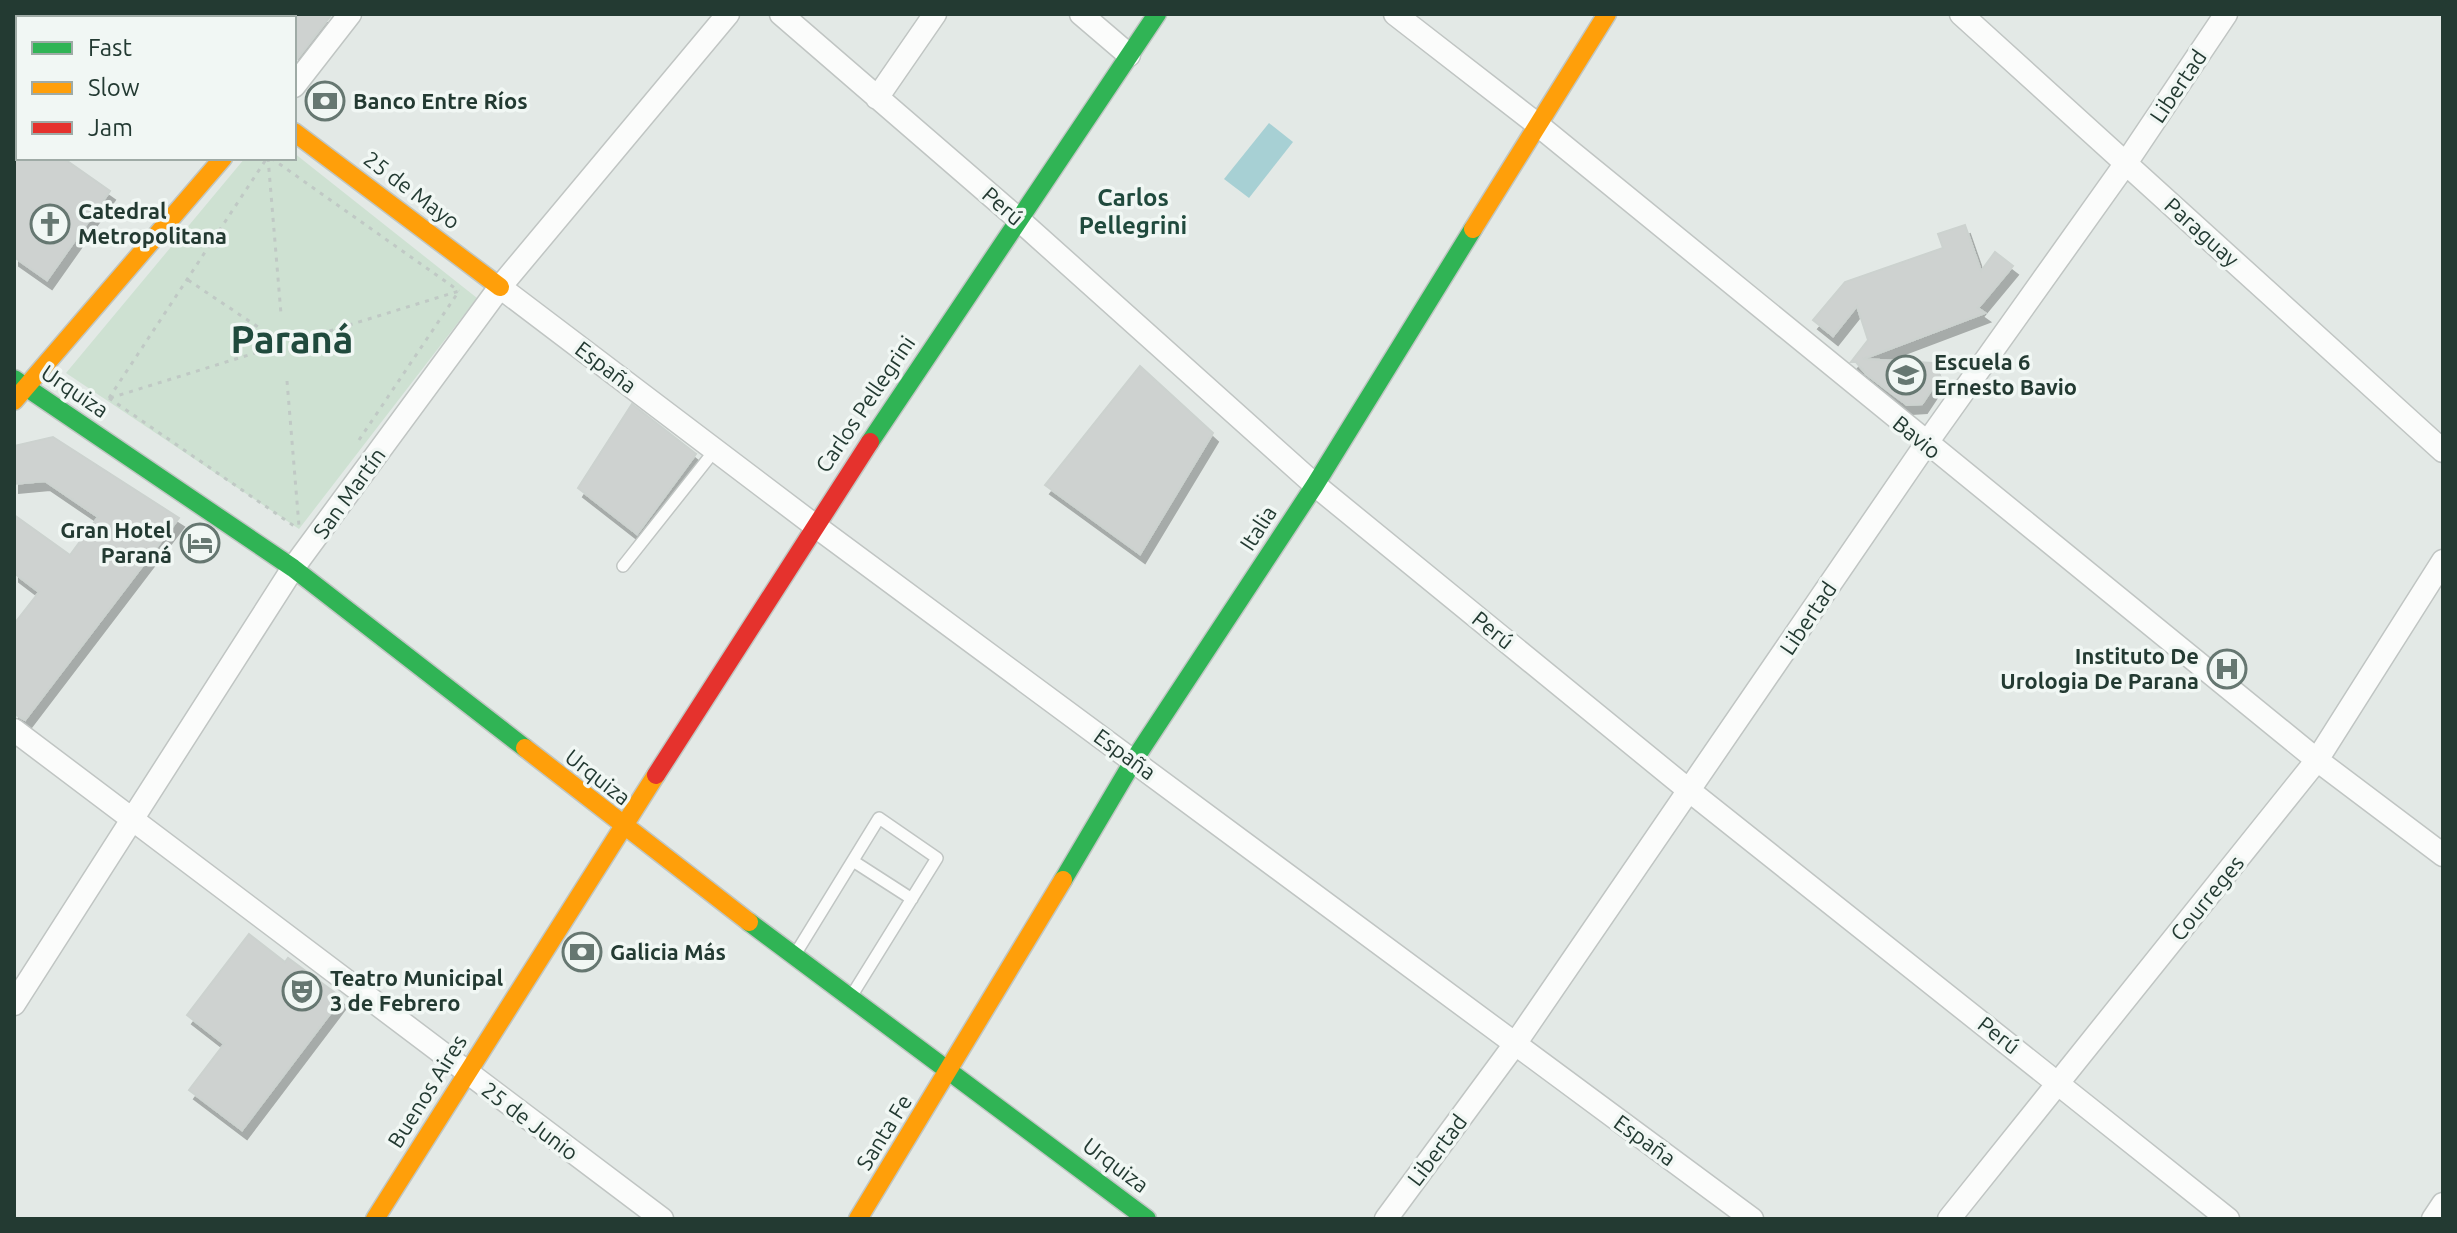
<svg xmlns="http://www.w3.org/2000/svg" width="2457" height="1233" font-family="Ubuntu,sans-serif">
<style>
.green{fill:#cee1d2}
.water{fill:#a7d0d4}
.building{fill:#ced2d0;stroke:#ccd2cf;stroke-width:2;filter:url(#shadow)}
.lines{fill:none;stroke-linecap:round;stroke-linejoin:round}
.lane-casing{stroke:#c0c5c3;stroke-width:14}
.street-casing{stroke:#c0c5c3;stroke-width:25}
.fast-casing{stroke:#c0c6c3;stroke-width:21}
.slow-casing{stroke:#c0c6c3;stroke-width:21}
.jam-casing{stroke:#c0c6c3;stroke-width:21}
.path{stroke:#c0c9c5;stroke-width:3;stroke-dasharray:4 6;stroke-linecap:butt}
.lane{stroke:#fbfcfb;stroke-width:11}
.street{stroke:#fbfcfb;stroke-width:22}
.fast{stroke:#30b455;stroke-width:18}
.slow{stroke:#ff9f0a;stroke-width:18}
.jam{stroke:#e5322d;stroke-width:18}
.labels{text-anchor:middle;stroke-width:7;stroke-linejoin:round;paint-order:stroke}
.street-label{font-size:22px;fill:#233a32;stroke:#f1f7f4}
.poi-label{font-size:22px;font-weight:bold;fill:#233a32;stroke:#f1f7f4;text-anchor:start}
.neighbourhood-label{font-size:24px;font-weight:bold;fill:#204a3d;stroke:#f1f7f4}
.town-label{font-size:38px;font-weight:bold;fill:#204a3d;stroke:#f1f7f4}
</style>
<defs>
<filter id="shadow"><feDropShadow dx="5" dy="9" stdDeviation="0" flood-color="#0004"/></filter>
</defs>
<rect width="100%" height="100%" fill="#e3e9e6"/>
<path class="green" d="M294 153 477 298 299 529 66 373 245 158H294Z"/>
<path class="water" d="M1269 123 1293 142 1249 198 1224 179Z"/>
<path class="building" d="M294 14H332L294 63Z
M14 158H63L110 191 47 280 14 257Z
M1965 225 1981 271 1995 252 2013 266 1978 308 1985 313 1863 359 1933 363 1940 377 1922 404 1907 405 1866 374 1856 362H1851L1868 340 1857 306 1833 336 1813 320 1845 282 1943 248 1938 234Z
M1140 366 1213 433 1140 554 1045 485Z
M632 404 696 454 637 534 578 488Z
M53 437 179 518 25 720 14 714V624L39 592 14 573V515L70 555 98 517 45 481 14 484V446Z
M249 934 285 962 288 958 342 998 242 1130 189 1090 224 1044 187 1015Z"/>
<g class="lines">
<g class="lane-casing">
<path id="lane" d="M623 566 715 450
M853 861 912 899
M796 953 879 818 937 858 852 995"/>
</g>
<g class="street-casing">
<path id="street" d="M781 14 1017 218 1315 485 1691 792 2228 1219
M1081 14 1129 55
M1395 14 1538 125 2317 760 2443 855
M1961 14 2443 451
M294 86 350 14
M877 98 935 14
M500 287 814 525 1752 1219
M14 730 662 1219
M14 1004 293 568 500 287 728 14
M1386 1219 1515 1044 1926 444 2126 163 2226 14
M1949 1219 2317 760 2443 561
M2433 1219 2443 1204"/>
</g>
<g class="fast-casing">
<path id="fast" d="M135 14 140 18
M14 379 293 568 525 748
M870 442 1157 14
M1063 880 1134 760 1315 485 1473 229
M749 922 1147 1219"/>
</g>
<g class="slow-casing">
<path id="slow" d="M102 14 107 18
M294 132 500 287
M1473 229 1607 14
M14 401 223 158
M525 748 749 922
M375 1219 656 775
M858 1219 1063 880"/>
</g>
<g class="jam-casing">
<path id="jam" d="M656 775 870 442"/>
</g>
<path class="path" d="M268 158 281 314
M271 158 459 291
M188 280 261 329
M320 334 459 291
M287 381 299 526
M109 398 267 158
M109 398 297 528
M110 398 255 353
M359 440 459 291"/>
<use href="#lane" class="lane"/>
<use href="#street" class="street"/>
<use href="#fast" class="fast"/>
<use href="#slow" class="slow"/>
<use href="#jam" class="jam"/>
</g>
<defs>
<g id="bank-ring" transform="scale(2)"><circle r="9.5" fill="#f1f7f4" stroke="#667771" stroke-width="1.5"/><path d="M-6-4H6V4H-6ZM0-2.3a2.3 2.3 0 1 0 0 4.6a2.3 2.3 0 1 0 0-4.6Z" fill="#667771"/></g>
<g id="church-ring" transform="scale(2)"><circle r="9.5" fill="#f1f7f4" stroke="#667771" stroke-width="1.5"/><path d="M-1.2-6h2.4v3.5h3.3v2.4h-3.3V6h-2.4V-.1h-3.3v-2.4h3.3Z" fill="#667771"/></g>
<g id="school-ring" transform="scale(2)"><circle r="9.5" fill="#f1f7f4" stroke="#667771" stroke-width="1.5"/><path d="M0-5L7-2L0 1L-7-2ZM-4 1L0 2.5L4 1V4Q0 6-4 4Z" fill="#667771"/></g>
<g id="hotel-ring" transform="scale(2)"><circle r="9.5" fill="#f1f7f4" stroke="#667771" stroke-width="1.5"/><path d="M-6-4.5h1.5V1H6V5H4.5V3h-9V5H-6ZM-4 0a1.8 1.8 0 1 1 3.6 0ZM.5 0V-2.5h3Q6-2.5 6 0Z" fill="#667771"/></g>
<g id="hospital-ring" transform="scale(2)"><circle r="9.5" fill="#f1f7f4" stroke="#667771" stroke-width="1.5"/><path d="M-5-5h3v3.5h4V-5h3V5h-3V1.5h-4V5h-3Z" fill="#667771"/></g>
<g id="theatre-ring" transform="scale(2)"><circle r="9.5" fill="#f1f7f4" stroke="#667771" stroke-width="1.5"/><path d="M-5-5.5Q0-4 5-5.5V0Q5 5 0 6Q-5 5-5 0ZM-3.3-2.5H-1v1.5H-3.3ZM1-2.5H3.3v1.5H1ZM-2.8 1Q0 5.5 2.8 1Z" fill="#667771"/></g>
</defs>
<g fill-rule="evenodd">
<use href="#bank-ring" x="325" y="101"/>
<use href="#church-ring" x="50" y="224"/>
<use href="#school-ring" x="1906" y="375"/>
<use href="#hotel-ring" x="200" y="543"/>
<use href="#hospital-ring" x="2227" y="669"/>
<use href="#bank-ring" x="582" y="952"/>
<use href="#theatre-ring" x="302" y="991"/>
</g>
<g class="labels">
<g class="street-label">
<text transform="translate(2178 86) rotate(-56)" y="8">Libertad</text>
<text transform="translate(412 190) rotate(37)" y="8">25 de Mayo</text>
<text transform="translate(1003 206) rotate(41)" y="8">Perú</text>
<text transform="translate(2202 232) rotate(42)" y="8">Paraguay</text>
<text transform="translate(606 367) rotate(37)" y="8">España</text>
<text transform="translate(75 391) rotate(34)" y="8">Urquiza</text>
<text transform="translate(865 404) rotate(-56)" y="8">Carlos Pellegrini</text>
<text transform="translate(1917 437) rotate(39)" y="8">Bavio</text>
<text transform="translate(349 493) rotate(-54)" y="8">San Martín</text>
<text transform="translate(1258 528) rotate(-57)" y="8">Italia</text>
<text transform="translate(1808 618) rotate(-56)" y="8">Libertad</text>
<text transform="translate(1493 630) rotate(39)" y="8">Perú</text>
<text transform="translate(1125 754) rotate(36)" y="8">España</text>
<text transform="translate(598 777) rotate(38)" y="8">Urquiza</text>
<text transform="translate(2207 898) rotate(-51)" y="8">Courreges</text>
<text transform="translate(1999 1035) rotate(38)" y="8">Perú</text>
<text transform="translate(427 1091) rotate(-58)" y="8">Buenos Aires</text>
<text transform="translate(530 1121) rotate(37)" y="8">25 de Junio</text>
<text transform="translate(884 1132) rotate(-58)" y="8">Santa Fe</text>
<text transform="translate(1645 1140) rotate(36)" y="8">España</text>
<text transform="translate(1437 1150) rotate(-53)" y="8">Libertad</text>
<text transform="translate(1116 1165) rotate(37)" y="8">Urquiza</text>
</g>
<g class="poi-label">
<text x="353" y="109">Banco Entre Ríos</text>
<text x="78" y="219">Catedral<tspan x="78" dy="25">Metropolitana</tspan></text>
<text x="1934" y="370">Escuela 6<tspan x="1934" dy="25">Ernesto Bavio</tspan></text>
<text x="172" y="538" text-anchor="end">Gran Hotel<tspan x="172" dy="25">Paraná</tspan></text>
<text x="2199" y="664" text-anchor="end">Instituto De<tspan x="2199" dy="25">Urologia De Parana</tspan></text>
<text x="610" y="960">Galicia Más</text>
<text x="330" y="986">Teatro Municipal<tspan x="330" dy="25">3 de Febrero</tspan></text>
</g>
<g class="neighbourhood-label">
<text x="1133" y="206">Carlos<tspan x="1133" dy="28">Pellegrini</tspan></text>
</g>
<g class="town-label">
<text x="292" y="353">Paraná</text>
</g>
</g>
<rect width="2457" height="1233" fill="none" stroke="#233a32" stroke-width="32"/>
<rect x="16" y="16" width="280" height="144" fill="#f1f7f4" stroke="#9faba6" stroke-width="2"/>
<rect x="32" y="42" width="40" height="12" fill="#30b455" stroke="#9faba6" stroke-width="2"/>
<text x="88" y="56" font-size="24" fill="#233a32">Fast</text>
<rect x="32" y="82" width="40" height="12" fill="#ff9f0a" stroke="#9faba6" stroke-width="2"/>
<text x="88" y="96" font-size="24" fill="#233a32">Slow</text>
<rect x="32" y="122" width="40" height="12" fill="#e5322d" stroke="#9faba6" stroke-width="2"/>
<text x="88" y="136" font-size="24" fill="#233a32">Jam</text>
</svg>
